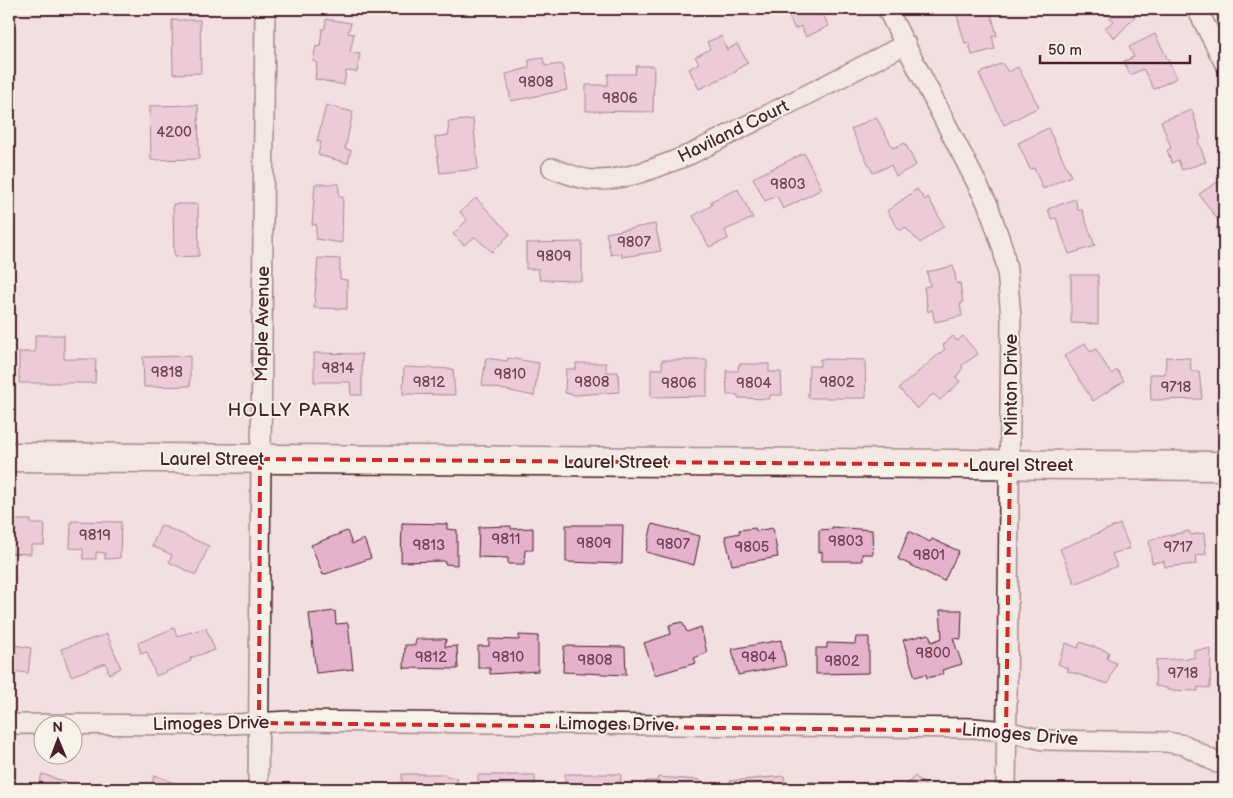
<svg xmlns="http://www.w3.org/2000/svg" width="1233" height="798" font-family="'Balsamiq Sans',sans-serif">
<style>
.building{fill:#e5b1cc;stroke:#4a1f2b}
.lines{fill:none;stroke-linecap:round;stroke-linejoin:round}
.street-casing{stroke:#4a1f2b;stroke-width:22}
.secondary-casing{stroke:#4a1f2b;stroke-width:31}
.street{stroke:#f7f3e8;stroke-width:19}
.secondary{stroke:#f7f3e8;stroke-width:28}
.marked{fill:none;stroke:#d62828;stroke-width:4;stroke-dasharray:10 6;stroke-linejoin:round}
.labels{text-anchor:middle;stroke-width:4;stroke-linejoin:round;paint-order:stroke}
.number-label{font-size:15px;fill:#714453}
.street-label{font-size:18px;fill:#4a1f2b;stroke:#f7f3e8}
.neighbourhood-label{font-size:19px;letter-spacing:1px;fill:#4a1f2b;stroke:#f7f3e8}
</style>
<rect width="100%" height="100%" fill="#f2dfe0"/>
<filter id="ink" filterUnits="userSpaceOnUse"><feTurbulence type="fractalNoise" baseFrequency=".02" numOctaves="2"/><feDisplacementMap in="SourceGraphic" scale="10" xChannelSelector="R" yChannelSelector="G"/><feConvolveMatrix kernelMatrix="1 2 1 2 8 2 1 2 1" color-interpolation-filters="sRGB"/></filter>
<g filter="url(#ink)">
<path class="building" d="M785 9H820L829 26 806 37 801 26 795 29Z
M955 9H990L997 36H992L995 49 972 55 969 43H965Z
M1101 9H1142L1115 38 1105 28 1114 21Z
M326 19 351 23 348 33 354 34 350 52 360 54 357 72 346 71 344 85 315 79 317 63 313 61 316 46 320 47 322 29H325Z
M172 20H200L201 73 173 74Z
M1155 34 1177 78 1154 89 1143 69 1130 75 1124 61 1134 57 1129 47Z
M721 36 727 50 737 44 748 63 737 69V71L699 89 689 69 699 63 695 57 710 49 707 42Z
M543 58 545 66 562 64 567 90 511 101 506 74 529 68V60Z
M1002 63 1008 72 1018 67 1039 107 1004 125 979 74Z
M636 66H654L653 112 586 111V85H608V74H635Z
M198 105 199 159 151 160 150 106Z
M326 105 353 112 345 149 351 150 348 163 318 155 321 142 317 141Z
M1192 110 1201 139 1198 141 1206 162 1182 170 1178 160 1172 163 1167 150 1171 148 1161 121Z
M876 117 893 148 905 143 916 165 896 176 891 165 873 173 851 129Z
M473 119 478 169 440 173 435 137 449 135 448 122Z
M1048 128 1071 176 1043 189 1034 168 1030 169 1018 143Z
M804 153 822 189 783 209 777 196 765 201 753 178Z
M1222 179 1224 182V235L1222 237 1216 228 1220 223 1199 194Z
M315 184H339V197H343L342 243 316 239V224L312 225Z
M738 189 753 218 725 230 728 239 709 247 693 216 712 205 711 201Z
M917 189 925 200 928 197 944 226 920 243 905 227 900 231 887 211Z
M476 198 510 234 492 252 475 237 464 245 453 234 467 220 460 212Z
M1075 199 1078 210H1082L1095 246 1069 254 1056 218 1051 219 1048 209Z
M173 204H198L199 256 174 257Z
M655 224 661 251 622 257 621 253 611 255 606 233Z
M582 242V281L540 280 538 269H526V243Z
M318 258 340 259V279L347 280V309L314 308Z
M953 266 957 284 960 283 963 303 960 304 962 316 935 322 932 310 928 312 924 287 930 286 927 272Z
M1071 275H1098V324L1071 323Z
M35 335H64V359H96L95 383H19V352H35Z
M953 336 957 341 963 336 978 354 961 366 963 368 956 377 960 382 940 400 933 394 917 409 899 388 945 349 943 345Z
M1085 343 1091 352 1096 349 1111 374 1117 370 1124 381 1093 401 1064 356Z
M314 353 362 354V395H351L350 382H314Z
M190 356V386L144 387 143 357Z
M1166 357 1190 358 1191 371H1199L1202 399 1151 400 1150 374H1165Z
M486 358 507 361 508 358 539 363 534 396 482 385Z
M820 359 865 360 866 398H808L809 366H820Z
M662 360H707V396L651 397V369H662Z
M576 363H606V372H618L619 392 575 395 565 393 566 369H576Z
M739 364H769V372H781L782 395H770V399L738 398V395H727L726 371H738Z
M404 367 453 369 455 395 403 394Z
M9 520H31V524H45L44 545H31V554L9 553Z
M71 521 121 522 120 558 105 559V553L96 552V559H83V549L70 548Z
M402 523 447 524V529L457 530V565L445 564 444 561 401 562Z
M652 524 700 536 694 565 646 552Z
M1120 524 1130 548 1112 554 1117 566 1075 584 1060 549Z
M161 525 209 546 196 575 169 562 172 555 152 546Z
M566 525H623L622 564 566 562Z
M511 526V529L533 528V550H525L524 564H508V558L478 557 479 527Z
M832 527 872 530 873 554H862V561H822V551L819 552V530L832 529Z
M755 528 756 531 773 528 778 557 732 565 725 536 740 533 739 530Z
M347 531 352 544 364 539 371 558 323 575 311 545Z
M909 531 930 542 932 539 959 551 944 581 898 559Z
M1189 531 1191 535 1204 533 1206 554 1195 556 1196 564 1165 567 1164 561 1152 563 1149 540Z
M940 610H962L961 639 953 638 962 664 942 670 943 674 927 678 926 674 915 677 903 640 929 634 932 642 942 638Z
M335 611 336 624 348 623 353 669 316 673 309 614Z
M682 622 687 632 701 627 707 653 694 658 696 663 655 675 644 643 671 634 669 625Z
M174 628 177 636 206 628 215 650 190 658 191 661 156 676 147 652 141 654 138 643Z
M107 634 121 668 109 674 106 663 71 676 61 649Z
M519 635 538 636V671L490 674V668H478V646H489V639L519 640Z
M856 637H869V673L816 674V648H827V643L855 644Z
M416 639H446L445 647 457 646 458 669 404 668 405 645H415Z
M781 640 786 666 738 675 732 649Z
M1080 642 1109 652 1107 659 1116 663 1108 684 1067 671 1069 669 1058 664 1066 643 1078 648Z
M9 644 31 648 28 673 9 671Z
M564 646 625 647 626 675 563 672Z
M1211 649 1210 688 1198 687V691L1167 690V688L1155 686 1156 660 1194 658V650Z
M42 774 88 789H37Z
M402 774H445L447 777 457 778 458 789H402Z
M565 774H621L620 789H565Z
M155 775 188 789H149Z
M478 775H535V789H478Z
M784 776 786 789H731L730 781Z
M915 776 929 789H902Z
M658 777 700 780 699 789H645L646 781H657Z
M330 782 349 788V789H327Z
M809 782 870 783V789H809Z"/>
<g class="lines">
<g class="street-casing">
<path id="street" d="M887 9 988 205 1003 249 1007 270 1011 318 1006 789
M1197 9 1224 62
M552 168C565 173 579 179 593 180 626 181 661 166 691 154L906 44
M9 724 213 725 289 721 974 728 1006 731 1043 740 1166 742 1185 745 1217 763
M258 789 265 9"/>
</g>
<g class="secondary-casing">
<path id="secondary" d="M9 457 1224 466"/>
</g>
<use href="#street" class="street"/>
<use href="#secondary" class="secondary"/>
</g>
</g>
<path d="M0 0H1233V798H0ZM260 459 1010 465 1006 731 259 723Z" fill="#f2dfe0" fill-opacity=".55" fill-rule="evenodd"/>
<path class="marked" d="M260 459 1010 465 1006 731 259 723Z"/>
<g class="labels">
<g class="number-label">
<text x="536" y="87">9808</text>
<text x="620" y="103">9806</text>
<text x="174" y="137">4200</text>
<text x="788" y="189">9803</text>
<text x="634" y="247">9807</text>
<text x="554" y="261">9809</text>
<text x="338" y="373">9814</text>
<text x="167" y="377">9818</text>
<text x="510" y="379">9810</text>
<text x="429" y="387">9812</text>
<text x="592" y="387">9808</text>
<text x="837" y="387">9802</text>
<text x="679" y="388">9806</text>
<text x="754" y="388">9804</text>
<text x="1176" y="392">9718</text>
<text x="95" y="540">9819</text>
<text x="506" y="544">9811</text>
<text x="846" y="546">9803</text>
<text x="594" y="548">9809</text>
<text x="673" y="549">9807</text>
<text x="429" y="550">9813</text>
<text x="752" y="552">9805</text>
<text x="1178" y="552">9717</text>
<text x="929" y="560">9801</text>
<text x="933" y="658">9800</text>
<text x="431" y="662">9812</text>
<text x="508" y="662">9810</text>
<text x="759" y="662">9804</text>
<text x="595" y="665">9808</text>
<text x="842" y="666">9802</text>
<text x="1183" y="678">9718</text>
</g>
<g class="street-label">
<text transform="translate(733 131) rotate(-26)" y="6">Haviland Court</text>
<text transform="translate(262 324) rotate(-89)" y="6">Maple Avenue</text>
<text transform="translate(1011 385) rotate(-90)" y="6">Minton Drive</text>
<text x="212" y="465">Laurel Street</text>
<text x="616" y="468">Laurel Street</text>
<text x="1021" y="471">Laurel Street</text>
<text transform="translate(211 723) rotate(-1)" y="6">Limoges Drive</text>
<text transform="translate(616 724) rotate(1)" y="6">Limoges Drive</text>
<text transform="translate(1020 734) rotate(5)" y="6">Limoges Drive</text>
</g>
<g class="neighbourhood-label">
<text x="289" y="416">HOLLY PARK</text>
</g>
</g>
<rect width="1233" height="798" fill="none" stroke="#f7f3e8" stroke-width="30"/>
<rect x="15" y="15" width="1203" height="768" fill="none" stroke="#4a1f2b" stroke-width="2" filter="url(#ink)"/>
<g transform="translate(58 740) rotate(359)"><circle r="24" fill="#f7f3e8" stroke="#b29e9c"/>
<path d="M0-4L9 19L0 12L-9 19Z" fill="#4a1f2b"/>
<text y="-8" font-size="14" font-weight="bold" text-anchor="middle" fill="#4a1f2b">N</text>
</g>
<path d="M1040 55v8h150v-8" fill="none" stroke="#4a1f2b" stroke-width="2.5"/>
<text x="1048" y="55" font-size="15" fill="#4a1f2b" stroke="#f7f3e8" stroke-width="4" paint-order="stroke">50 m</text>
</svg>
